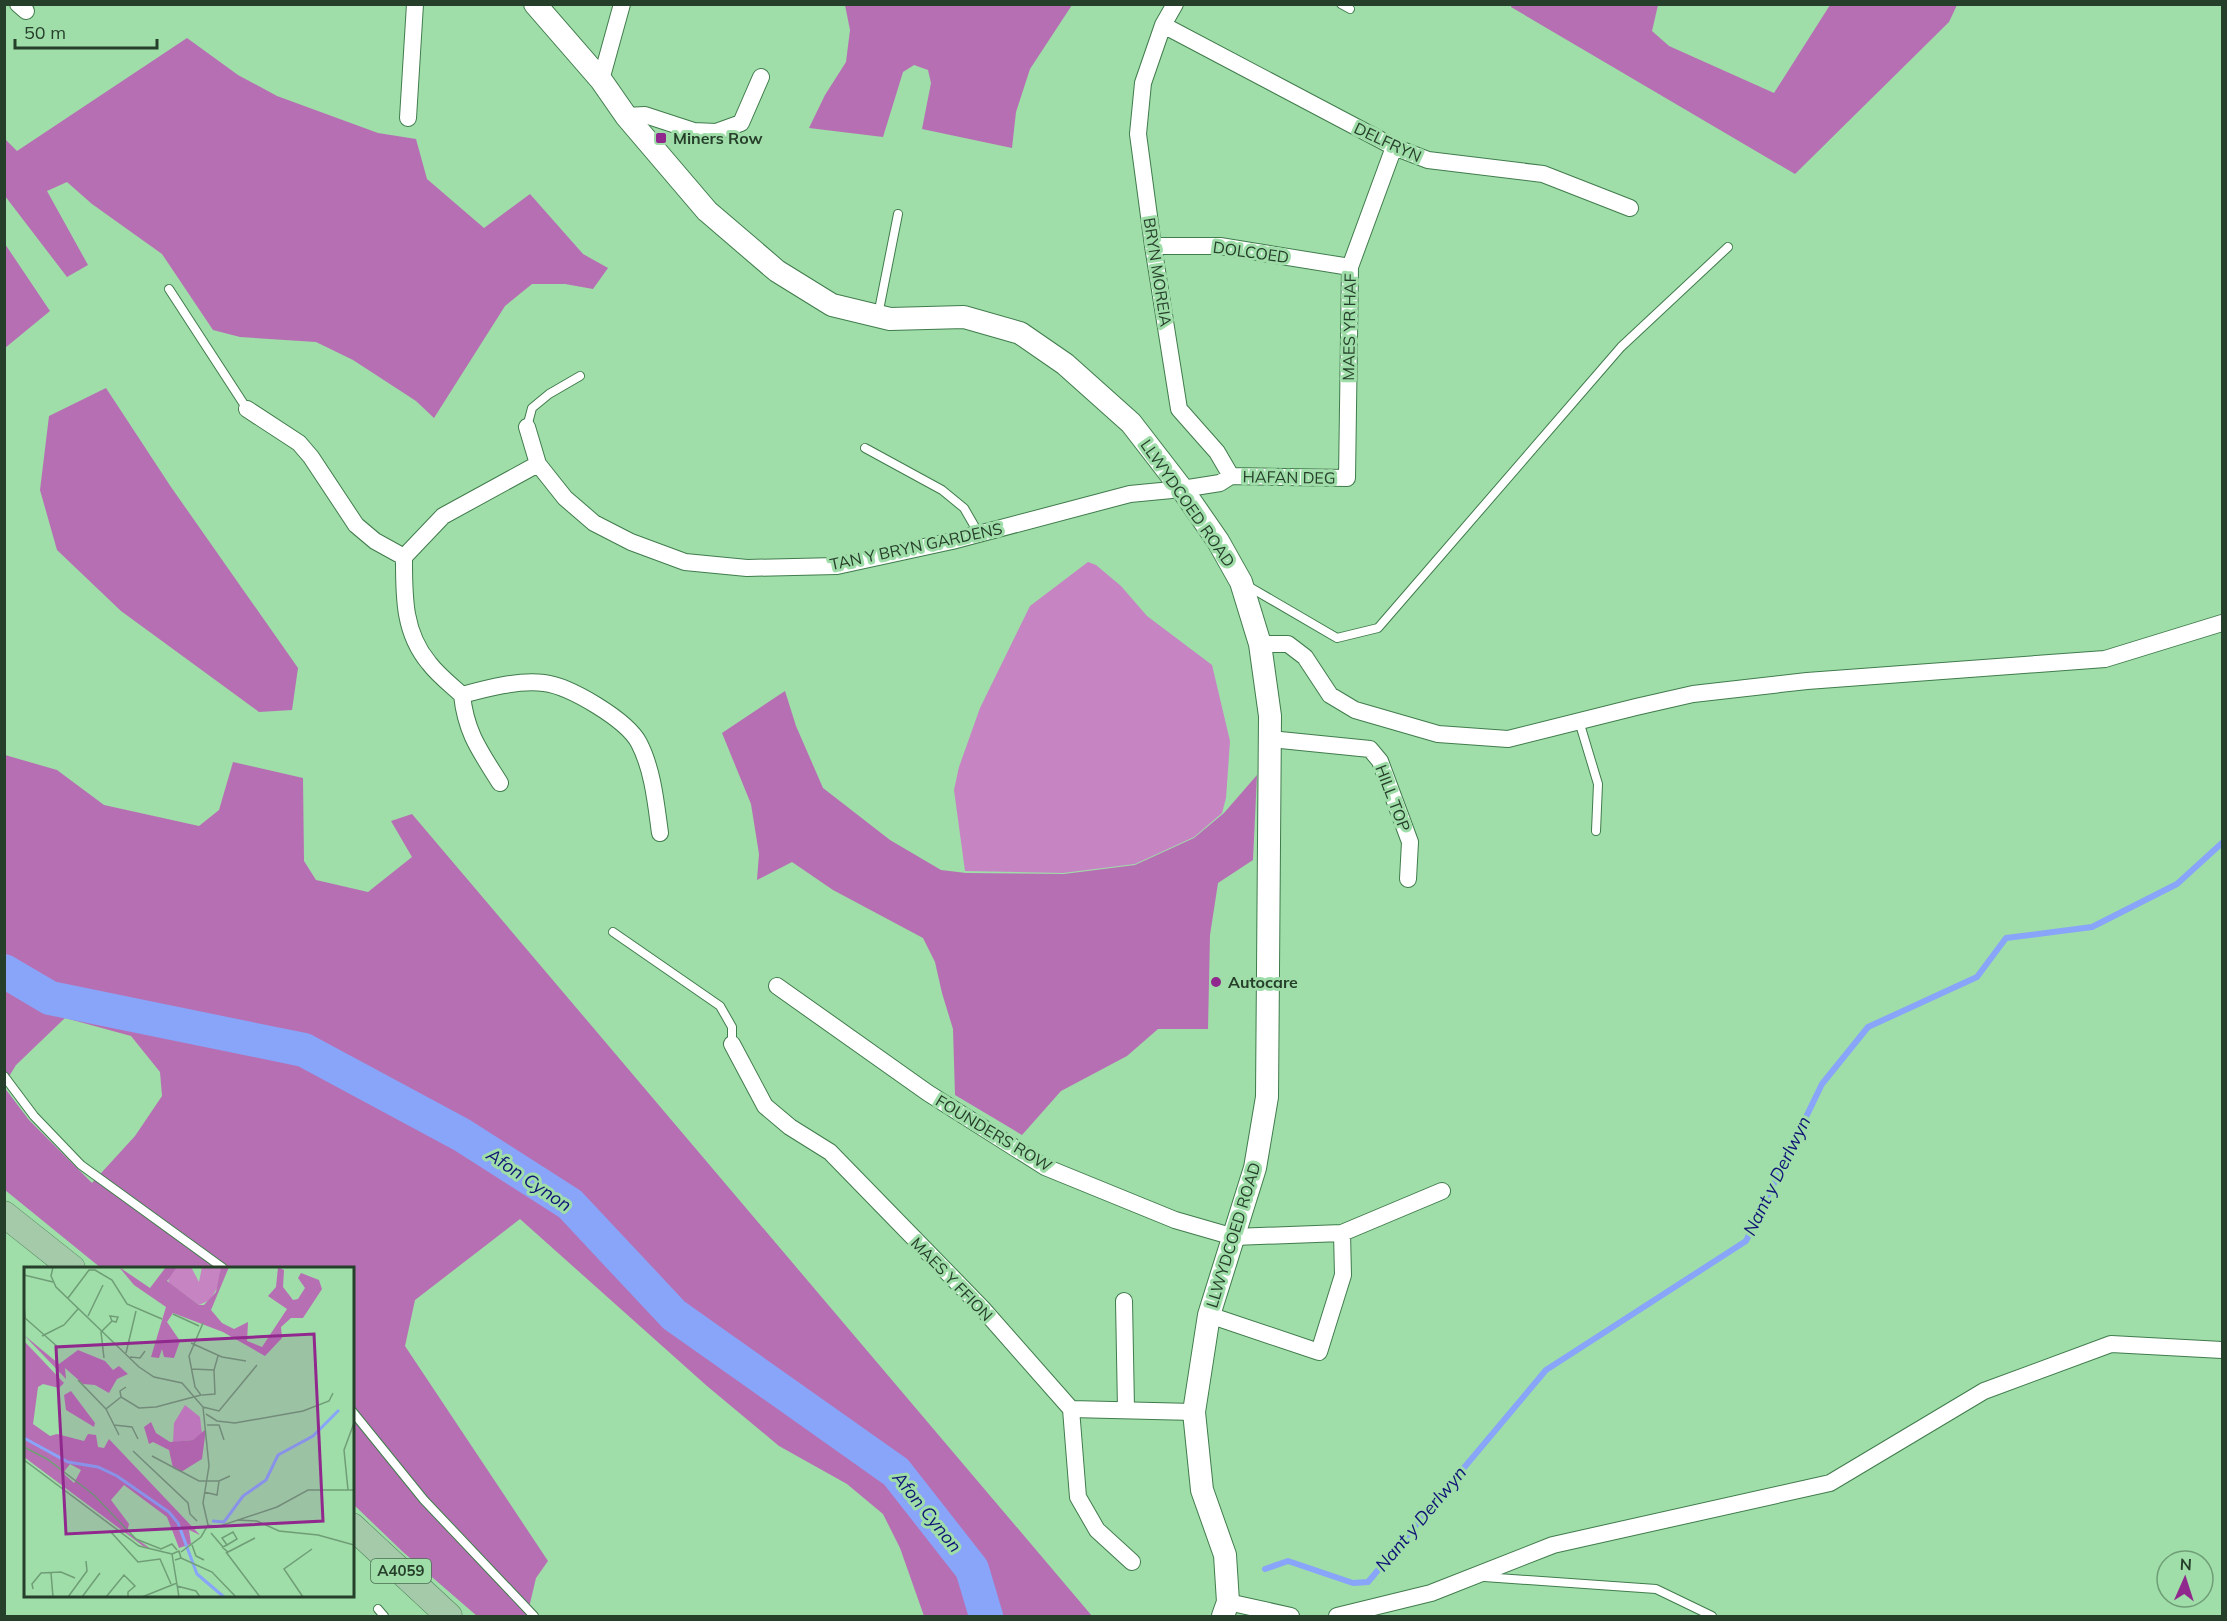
<svg xmlns="http://www.w3.org/2000/svg" width="2227" height="1621" font-family="Mulish,sans-serif">
<style>
.green{fill:#c684c3}
.forest{fill:#b76fb3}
.lines{fill:none;stroke-linecap:round;stroke-linejoin:round}
.stream{stroke:#88a5f9;stroke-width:6}
.river{stroke:#88a5f9;stroke-width:34}
.service-casing{stroke:#407c4c;stroke-width:10}
.minor-casing{stroke:#407c4c;stroke-width:18}
.secondary-casing{stroke:#407c4c;stroke-width:24}
.primary-casing{stroke:#508359;stroke-width:27}
.service{stroke:#fff;stroke-width:8}
.minor{stroke:#fff;stroke-width:16}
.secondary{stroke:#fff;stroke-width:22}
.primary{stroke:#a4caaa;stroke-width:26}
.poi-dot{fill:#90288d;stroke:#9fdda9;stroke-width:2}
.labels{text-anchor:middle;stroke-width:6;stroke-linejoin:round;paint-order:stroke}
.shield{fill:#9fdda9;stroke:#4a6e50;stroke-width:1.5}
.shield-label{font-size:15px;font-weight:bold;fill:#263f2a}
.poi-label{font-size:16px;font-weight:bold;fill:#263f2a;stroke:#9fdda9;text-anchor:start}
.street-label{font-size:16px;fill:#263f2a;stroke:#9fdda9}
.water-label{font-size:18px;font-style:italic;fill:#0f1475;stroke:#9fdda9}
.inset-river{fill:none;stroke:#88a5f9;stroke-width:3}
.inset-road{fill:none;stroke:#6f9e76;stroke-width:1.5}
.view{fill:#90288d;fill-opacity:0.15;stroke:#90288d;stroke-width:3}
.inset-edge{fill:none;stroke:#263f2a;stroke-width:3}
</style>
<rect width="100%" height="100%" fill="#9fdda9"/>
<path class="green" d="M1088 562 1096 565 1121 586 1147 616 1212 665 1230 741 1226 798 1222 813 1194 837 1135 864 1063 873 965 871 954 790 959 767 980 708 1030 606Z"/>
<path class="forest" d="M845 5V4L1072 5 1030 69 1016 112 1012 148 922 129 931 83 928 70 914 65 903 72 883 137 809 128 825 95 846 62 850 30Z
M1512 5H1658L1652 31 1669 46 1774 93 1830 5H1957L1949 22 1795 174 1511 7Z
M187 38 238 75 277 96 378 133 416 139 427 179 484 228 530 194 583 254 608 268 593 289 565 284H532L505 306 434 418 416 401 353 360 316 342 240 337 213 330 162 254 92 204 67 182 47 191 88 265 67 277 5 196V139L17 151Z
M5 244 50 311 5 348H4Z
M106 388 171 487 298 668 292 710 259 712 121 611 57 550 40 490 49 416Z
M785 691 796 726 823 788 890 840 941 870 966 873 1064 874 1135 865 1194 838 1224 813 1257 775 1253 860 1218 883 1210 935 1208 1029H1158L1127 1056 1061 1091 1022 1135 955 1095 953 1029 942 993 935 962 923 938 833 890 792 862 757 880 759 854 751 804 722 733Z
M5 755 57 770 104 805 199 826 219 810 233 762 303 778 304 861 316 880 368 892 412 857 391 821 412 814 1092 1616H924L900 1548 883 1514 847 1484 779 1446 707 1386 520 1219 415 1300 405 1346 548 1561 536 1578 527 1616H477L403 1552 353 1504 352 1268H101L5 1190 4 1087 29 1120 92 1183 135 1136 162 1096 160 1072 131 1036 65 1018 16 1065 5 1083Z"/>
<g class="lines">
<path class="stream" d="M1265 1569 1288 1561 1353 1583 1368 1582 1546 1370 1746 1241 1822 1084 1868 1027 1977 977 2006 938 2092 927 2177 884 2222 843"/>
<path class="river" d="M4 971 50 998 304 1050 462 1135 570 1204 674 1315 896 1472 972 1569 986 1616"/>
<g class="service-casing">
<path id="service" d="M1341 4 1350 9
M169 289 247 409
M878 315 898 214
M527 427 532 408 549 394 580 376
M865 448 942 490 964 508 979 534
M1246 585 1337 638 1378 628 1621 347 1728 247
M1579 721 1598 784 1596 831
M613 932 720 1006 732 1027V1044
M4 1076 34 1116 81 1165 223 1268
M352 1411 424 1500 534 1616
M1484 1577 1656 1589 1712 1616
M378 1609 384 1616"/>
</g>
<g class="minor-casing">
<path id="minor" d="M18 4 26 11
M1163 25 1394 147 1428 160 1543 174 1630 208
M601 80 622 4
M626 116 645 115 694 131 716 132 741 123 761 77
M408 118 415 4
M1153 246H1220L1350 267
M247 409 299 443 311 457 356 525 375 541 404 557
M527 427 538 464 565 498 594 523 631 542 685 562 747 568 837 566 952 541 1130 494 1182 489 1220 483 1231 476 1217 452 1179 409 1153 246 1138 134 1143 83 1163 25 1175 4
M1231 476 1347 478 1350 267 1394 147
M1260 644H1288L1305 657 1330 695 1355 710 1438 734 1508 739 1636 707 1693 694 1807 681 2105 659 2222 623
M462 695C488 688 517 680 544 683 570 686 627 720 639 743 653 770 656 804 660 833
M1270 739 1370 749 1380 761 1410 842 1408 879
M500 783C480 751 466 733 462 695 451 685 438 675 429 663 403 632 404 595 404 557L443 516 538 464
M777 986 928 1093 1045 1167 1175 1220 1234 1237 1342 1233 1442 1191
M732 1044 765 1106 790 1127 830 1152 982 1308 1071 1409 1078 1497 1097 1530 1132 1562
M1124 1301 1126 1409
M1209 1315 1319 1352 1343 1275 1342 1233
M1071 1409 1194 1412
M1228 1602 1291 1616
M1337 1616 1431 1593 1553 1545 1830 1483 1984 1391 2111 1344 2222 1350"/>
</g>
<g class="secondary-casing">
<path id="secondary" d="M535 4 601 80 626 116 707 211 777 271 832 305 890 319 964 317 1020 333 1065 364 1131 423 1182 489 1218 541 1241 582 1260 644 1270 716 1267 1097 1255 1168 1209 1315 1194 1412 1202 1490 1225 1555 1228 1602 1223 1616"/>
</g>
<g class="primary-casing">
<path id="primary" d="M4 1214 72 1268
M352 1526 449 1616"/>
</g>
<use href="#service" class="service"/>
<use href="#minor" class="minor"/>
<use href="#secondary" class="secondary"/>
<use href="#primary" class="primary"/>
</g>
<g class="poi-dot">
<rect x="655" y="132" width="12" height="12" rx="3"/>
<circle cx="1216" cy="982" r="6"/>
</g>
<g class="labels">
<rect class="shield" x="371" y="1559" width="60" height="24" rx="4.5"/>
<g class="shield-label">
<text x="401" y="1576">A4059</text>
</g>
<g class="poi-label">
<text x="673" y="144">Miners Row</text>
<text x="1228" y="988">Autocare</text>
</g>
<g class="street-label">
<text transform="translate(1388 142) rotate(25)" y="6">DELFRYN</text>
<text transform="translate(1251 252) rotate(8)" y="6">DOLCOED</text>
<text transform="translate(1158 272) rotate(81)" y="6">BRYN MOREIA</text>
<text transform="translate(1349 327) rotate(-89)" y="6">MAES YR HAF</text>
<text transform="translate(1289 477) rotate(1)" y="6">HAFAN DEG</text>
<text transform="translate(1188 503) rotate(55)" y="6">LLWYDCOED ROAD</text>
<text transform="translate(916 546) rotate(-12)" y="6">TAN Y BRYN GARDENS</text>
<text transform="translate(1393 798) rotate(69)" y="6">HILL TOP</text>
<text transform="translate(994 1133) rotate(31)" y="6">FOUNDERS ROW</text>
<text transform="translate(1233 1235) rotate(-73)" y="6">LLWYDCOED ROAD</text>
<text transform="translate(952 1279) rotate(46)" y="6">MAES Y FFION</text>
</g>
<g class="water-label">
<text transform="translate(1777 1176) rotate(-64)" y="6">Nant y Derlwyn</text>
<text transform="translate(529 1180) rotate(34)" y="6">Afon Cynon</text>
<text transform="translate(927 1512) rotate(51)" y="6">Afon Cynon</text>
<text transform="translate(1421 1519) rotate(-50)" y="6">Nant y Derlwyn</text>
</g>
</g>
<g transform="translate(24 1267)">
<rect width="330" height="330" fill="#9fdda9"/>
<path d="M153 0H167L175 15 178 0H197L196 16 186 33 175 38 145 16 144 10ZM161 138 176 150 178 167 169 173 149 175 150 156Z" fill="#c684c3"/>
<path d="M95 0 126 21 142 0H153L143 14 175 38H180L192 25 197 0H205L187 43 198 56 210 62 224 55 223 74 238 80 263 42 244 29 252 20 254 0 260 3 259 20 269 33 274 32 281 21 274 11 277 6 295 13 298 22 279 51H267L257 60 258 71 241 89 199 65 149 46 143 55 156 74 150 91 140 90 138 82 135 91 127 90 142 40 110 18ZM0 68 35 97 54 83 81 94 89 103 95 99 104 107 93 112 85 126 71 118 59 117 41 101 42 112ZM0 74 40 116 35 121 19 117 14 120 9 157 26 169 33 167 60 174 64 167 72 168 74 180 80 181 85 172 176 268 165 263 167 277 155 281 143 250 100 218 87 233 105 257 103 265 127 282 119 279 0 190ZM46 197 57 203 50 216 39 206ZM47 124 71 156 70 160 42 143 40 128ZM127 155 132 166 146 175 169 173 182 162 178 192 157 205 149 201 145 183 129 175 125 177 120 160Z" fill="#b76fb3" fill-rule="evenodd"/>
<path class="inset-river" d="M0 171 44 195 74 200 93 209 145 245 154 256 173 307 200 330M188 254 200 255 219 229 242 213 254 188 289 169 315 143"/>
<path class="inset-road" d="M29 0 27 9 32 20 115 100 130 110 158 116 179 140 185 199 179 236 184 258 177 270 157 285M0 8 29 15M44 31 65 3H71L88 13 103 37 138 52M0 38 1 51 35 81M149 47 175 59M64 49 79 18M18 69 40 58 54 42M167 76 198 90 222 94M102 86 112 44M106 90 116 91 121 84M80 91 77 65 88 54 86 49 94 50 92 55 88 54M168 102 190 103M54 113 82 142M102 120 96 124 97 130 115 141 132 140 177 128 171 120 165 89 179 56M178 128 191 127 190 103 194 89M179 140 195 144 233 98M182 147 193 154 211 156 279 144 305 134 309 126M90 158 108 160 114 172M183 158H195L200 173M95 168 82 142 97 130M0 180 23 192 70 228 112 272 137 282 148 277 153 283M109 184 164 236 166 247 173 254M128 189 175 214H195L206 209M0 193 115 279 148 287M324 223 320 183 330 156M180 225 193 228 195 214M214 253 233 254 255 264 294 268 330 278M184 258 193 260 253 240 284 223H330M86 264 114 295 136 292 147 317M187 266 199 280 203 278 198 271 209 265 213 272 203 278M168 278 172 289 180 293M198 280 204 285 231 271M202 285 236 330M157 291 188 305 212 330M151 293 157 291 155 284 148 287 155 330M27 306 29 330M153 319 172 324 176 330M9 322 8 317 17 306 37 305 51 311M44 330 63 304 62 294M58 330 76 306M82 330 100 308 111 319 104 325V330M118 330 153 316M279 330 260 302 288 282"/>
<path class="view" d="M290 67 299 254 42 267 32 80Z"/>
<rect width="330" height="330" class="inset-edge"/>
</g>
<rect width="2227" height="1621" fill="none" stroke="#263f2a" stroke-width="12"/>
<g transform="translate(2185 1579) rotate(3)"><circle r="28" fill="#9fdda9" stroke="#6f9e76" stroke-width="1.5"/>
<path d="M0-4.5L10 22L0 15L-10 22Z" fill="#90288d"/>
<text y="-9" font-size="16" font-weight="bold" text-anchor="middle" fill="#263f2a">N</text>
</g>
<path d="M15 39v9h142v-9" fill="none" stroke="#263f2a" stroke-width="3"/>
<text x="24" y="39" font-size="18" fill="#263f2a" stroke="#9fdda9" stroke-width="4.5" paint-order="stroke">50 m</text>
</svg>
